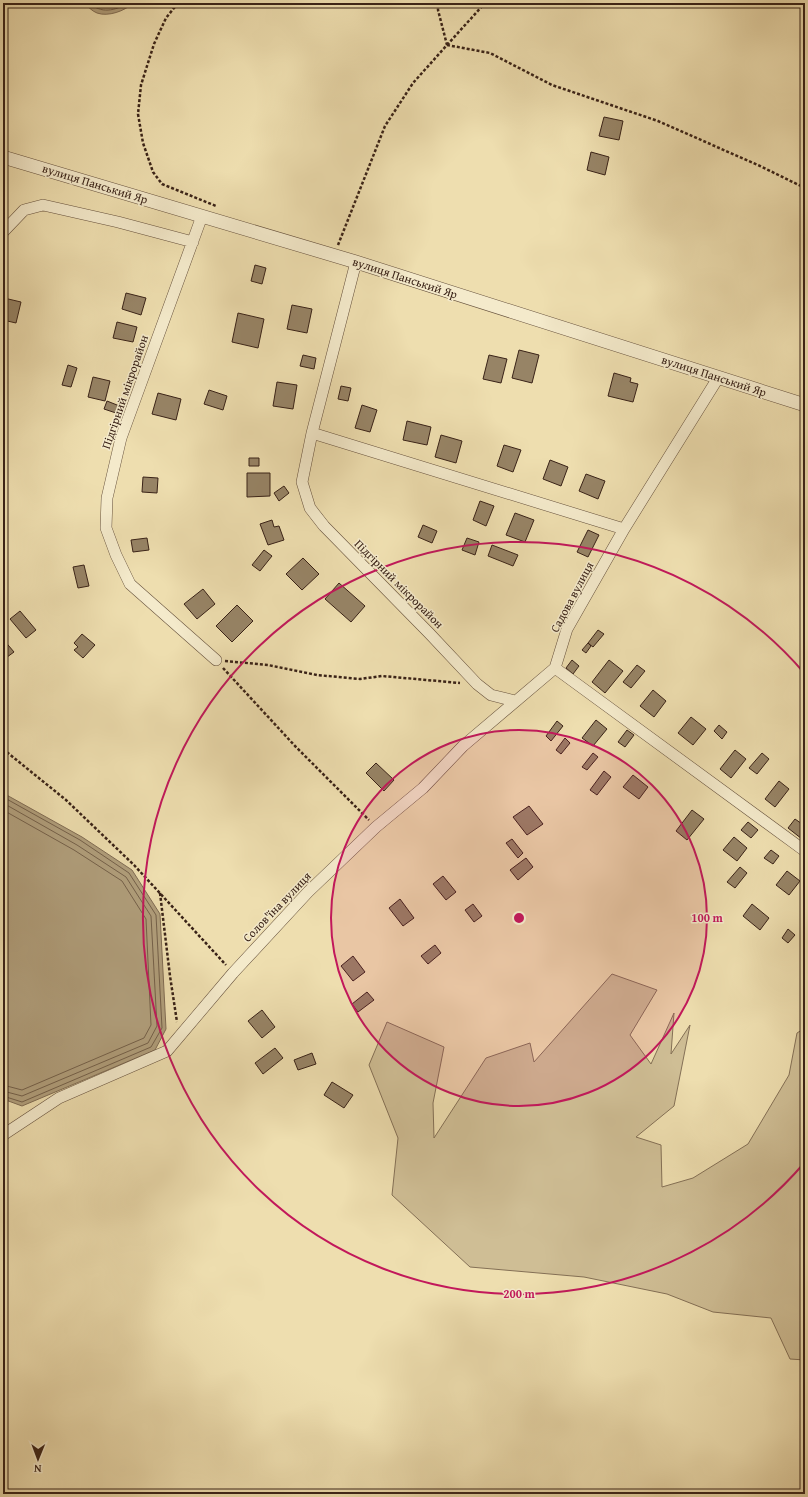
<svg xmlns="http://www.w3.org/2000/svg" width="808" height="1497" font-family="'Gentium Book Plus',serif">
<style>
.green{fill:#cfbe95;stroke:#847056}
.water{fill:#b09e7b;stroke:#806c53}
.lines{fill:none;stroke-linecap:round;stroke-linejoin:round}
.shore{stroke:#746049;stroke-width:1}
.building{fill:#978466;stroke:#392217}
.minor-casing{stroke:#66513d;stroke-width:12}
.tertiary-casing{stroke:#66513d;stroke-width:14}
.path{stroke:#392217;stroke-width:2.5;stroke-dasharray:3 2;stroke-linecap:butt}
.minor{stroke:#f4eacb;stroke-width:11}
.tertiary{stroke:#f4eacb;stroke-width:13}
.ring{fill:none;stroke:#c2185b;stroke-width:2}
.labels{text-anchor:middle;stroke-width:3;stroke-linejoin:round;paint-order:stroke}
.street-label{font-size:12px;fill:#392217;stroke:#f4eacb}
.centre{fill:#c2185b;stroke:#f4eacb;stroke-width:2}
.ring-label{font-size:12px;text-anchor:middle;font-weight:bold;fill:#c2185b;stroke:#f4eacb;stroke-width:3;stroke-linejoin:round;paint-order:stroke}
</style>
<rect width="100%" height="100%" fill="#eedeaf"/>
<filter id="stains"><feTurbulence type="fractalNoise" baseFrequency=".005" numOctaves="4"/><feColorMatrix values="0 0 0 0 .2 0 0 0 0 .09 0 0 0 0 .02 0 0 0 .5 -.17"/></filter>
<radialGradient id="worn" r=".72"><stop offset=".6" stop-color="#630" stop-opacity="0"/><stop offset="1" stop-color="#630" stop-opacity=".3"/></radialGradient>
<path class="green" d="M612 974 657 990 630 1035 651 1064 674 1013 671 1054 690 1025 674 1106 636 1137 661 1145 662 1187 693 1178 748 1144 789 1075 797 1033 805 1028V1360L790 1359 771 1318 713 1312 667 1294 584 1277 470 1267 392 1195 398 1138 369 1065 387 1022 444 1047 433 1103 434 1138 486 1058 530 1043 534 1062Z"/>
<path class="water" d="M85 3H133C125 11 108 17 97 13 92 11 88 7 85 3Z
M3 793 82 837 132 870 160 914 166 1029 155 1050 22 1106 3 1099Z"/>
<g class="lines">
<path class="shore" d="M90 3C100 14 116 11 127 3
M3 797 80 840 129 873 156 915 162 1028 151 1047 22 1102 3 1096
M3 803 77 845 126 877 151 916 157 1026 148 1043 22 1096 3 1091
M3 810 74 850 122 881 146 919 151 1025 144 1038 22 1090 3 1085"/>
</g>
<path class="building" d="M604 117 623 121 619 140 599 136Z
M591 152 609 157 605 175 587 170Z
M255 265 266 268 262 284 251 281Z
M126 293 146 298 141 315 122 309Z
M4 298 21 302 16 323 3 320Z
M292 305 312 309 307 333 287 329Z
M238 313 264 319 258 348 232 342Z
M117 322 137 327 133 342 113 338Z
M519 350 539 355 532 383 512 378Z
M303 355 316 358 314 369 300 366Z
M489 355 507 359 501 383 483 379Z
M68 365 77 368 71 387 62 385Z
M614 373 631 378 630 382 638 384 633 402 608 396Z
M93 377 110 381 105 401 88 397Z
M277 382 297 385 293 409 273 406Z
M341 386 351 388 348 401 338 399Z
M209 390 227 396 223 410 204 404Z
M158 393 181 399 176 420 152 414Z
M107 401 122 407 119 414 104 409Z
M362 405 377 410 370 432 355 428Z
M407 421 431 427 427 445 403 440Z
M441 435 462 441 456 463 435 457Z
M504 445 521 450 513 472 497 466Z
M249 458H259V466H249Z
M550 460 568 467 561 486 543 479Z
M247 473H270V496L247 497Z
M586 474 605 481 598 499 579 491Z
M143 477 158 478 157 493 142 492Z
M284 486 289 493 279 501 274 493Z
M480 501 494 506 486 526 473 520Z
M515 513 534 520 525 542 506 535Z
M272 520 274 527 279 526 284 540 268 545 260 524Z
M423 525 437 531 432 543 418 537Z
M588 530 599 535 588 557 577 552Z
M147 538 149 550 133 552 131 540Z
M467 538 479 542 475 555 462 550Z
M492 545 518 555 513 566 488 556Z
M264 550 272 556 260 571 252 565Z
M303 558 319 574 302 590 286 574Z
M84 565 89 586 78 588 73 567Z
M339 583 365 606 351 622 325 599Z
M203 589 215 604 197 619 184 604Z
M237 605 253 621 232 642 216 626Z
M20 611 36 630 26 638 10 619Z
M598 630 604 634 593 647 588 643Z
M82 634 95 645 83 658 74 650 78 647 74 643Z
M3 639 14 652 3 660Z
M588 643 591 646 586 653 582 650Z
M572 660 579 666 573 674 566 668Z
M609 660 623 671 605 693 592 682Z
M637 665 645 671 631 688 623 682Z
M653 690 666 701 654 717 640 706Z
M691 717 706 729 693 745 678 733Z
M596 720 607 729 593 746 582 738Z
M557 721 563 726 551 741 546 736Z
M719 725 727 732 722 739 714 731Z
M627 730 634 735 625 747 618 742Z
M565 738 570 743 561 754 556 750Z
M735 750 746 759 731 778 720 769Z
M593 753 598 757 587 770 582 767Z
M762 753 769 759 757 774 749 768Z
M376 763 394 780 384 791 366 773Z
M604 771 611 777 597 795 590 790Z
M633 775 648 787 639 799 623 787Z
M779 781 789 789 775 807 765 799Z
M529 806 543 824 527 835 513 817Z
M692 810 704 819 687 840 676 831Z
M795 819 805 826V835L802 839 788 828Z
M748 822 758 830 751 838 741 830Z
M734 837 747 848 737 861 723 850Z
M512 839 523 853 518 858 506 843Z
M771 850 779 856 773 864 764 858Z
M526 858 533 867 518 880 510 870Z
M740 867 747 873 735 888 727 882Z
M787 871 800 881 789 895 776 885Z
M443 876 456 892 446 900 433 884Z
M400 899 414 918 403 926 389 908Z
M473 904 482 916 474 922 465 910Z
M752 904 769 918 760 930 743 916Z
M788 929 795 935 788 943 782 938Z
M435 945 441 953 428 964 421 956Z
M353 956 365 972 353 981 341 966Z
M367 992 374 1000 358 1012 352 1004Z
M262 1010 275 1027 262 1038 248 1021Z
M275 1048 283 1058 263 1074 255 1063Z
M312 1053 316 1064 298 1070 294 1060Z
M332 1082 353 1095 344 1108 324 1095Z"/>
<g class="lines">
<g class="minor-casing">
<path id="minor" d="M202 216 121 438 107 498 106 528 116 555 130 584 216 660
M3 232 24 210 43 205 118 222 193 242
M356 262 312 433 302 482 310 508 324 526 429 633 477 684 491 695 515 701
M718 378 624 529 567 629 555 668 805 851
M312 433 624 529
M3 1135 59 1098 167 1051 233 973 308 892 376 827 423 788 463 746 555 668"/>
</g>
<g class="tertiary-casing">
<path id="tertiary" d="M3 157 356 262 805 405"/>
</g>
<path class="path" d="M178 3 166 18 154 44 141 85 138 114 143 143 153 172 162 184 216 206
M447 45 490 53 552 85 658 121 760 166 805 188
M447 45 485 3
M338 245 385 126 413 83 447 45 438 10V3
M225 661 268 665 317 675 360 679 382 676 460 683
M223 668 295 746 369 820
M3 749 66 800 134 865 226 965
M160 893 170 976 177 1022"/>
<use href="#minor" class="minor"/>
<use href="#tertiary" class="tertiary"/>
</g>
<circle cx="519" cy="918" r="188" fill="#c2185b" fill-opacity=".12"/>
<g class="ring">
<circle cx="519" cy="918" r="188"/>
<path d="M805 1162A376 376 0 1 1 805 674"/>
</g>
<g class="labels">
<g class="street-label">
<text transform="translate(95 184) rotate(17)" y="4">вулиця Панський Яр</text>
<text transform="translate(405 278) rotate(18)" y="4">вулиця Панський Яр</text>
<text transform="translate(714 376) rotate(18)" y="4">вулиця Панський Яр</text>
<text transform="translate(125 392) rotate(-71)" y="4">Підгірний мікрорайон</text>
<text transform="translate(399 584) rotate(45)" y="4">Підгірний мікрорайон</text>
<text transform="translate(572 597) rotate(-62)" y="4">Садова вулиця</text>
<text transform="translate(277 907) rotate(-46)" y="4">Солов'їна вулиця</text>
</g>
</g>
<circle cx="519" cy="918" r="6" class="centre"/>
<g class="ring-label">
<text x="707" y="922">100 m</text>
<text x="519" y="1298">200 m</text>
</g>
<rect width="808" height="1497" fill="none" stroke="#eedeaf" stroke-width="16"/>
<rect x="4" y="4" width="800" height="1489" fill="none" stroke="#392217" stroke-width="2"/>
<rect x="8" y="8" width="792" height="1481" fill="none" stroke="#392217"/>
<g transform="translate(38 1459) rotate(181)" stroke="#f4eacb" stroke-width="3" paint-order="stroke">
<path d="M0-3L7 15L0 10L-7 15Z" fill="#392217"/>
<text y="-6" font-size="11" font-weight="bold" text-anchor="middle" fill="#392217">N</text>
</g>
<rect width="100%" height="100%" filter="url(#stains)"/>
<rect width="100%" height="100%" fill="url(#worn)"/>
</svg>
